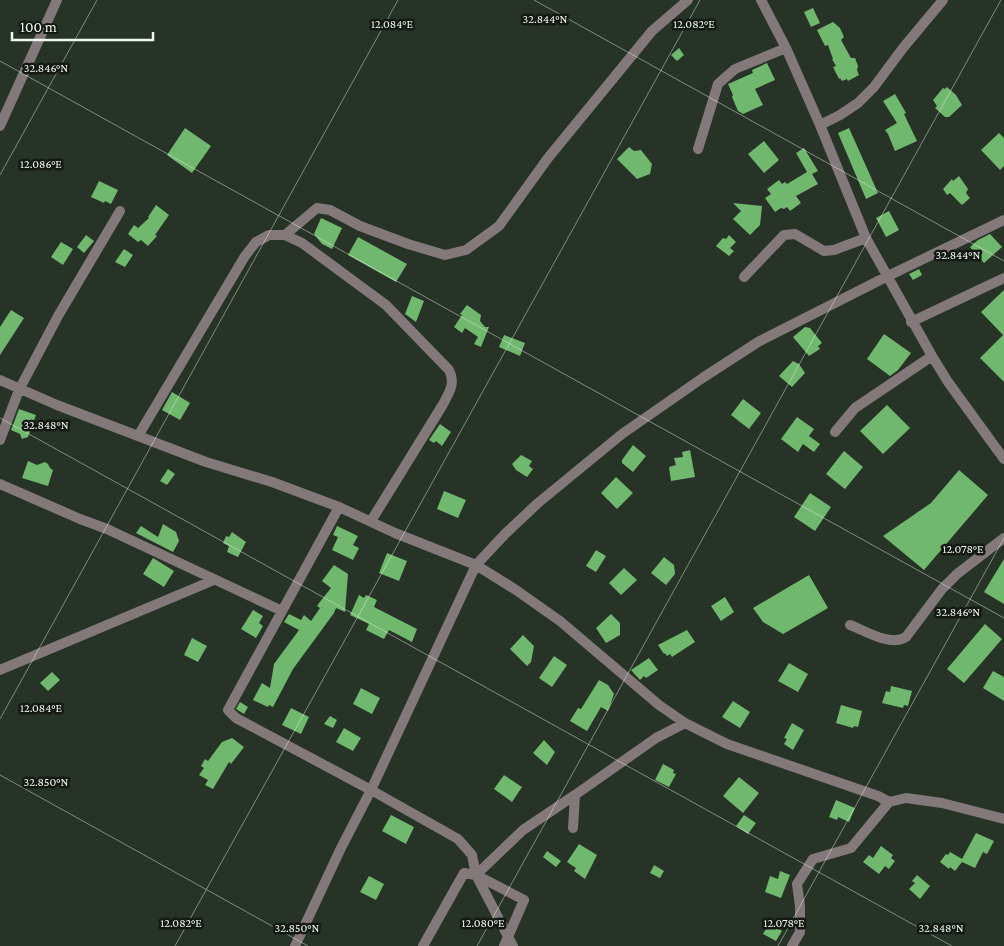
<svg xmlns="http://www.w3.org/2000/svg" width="1004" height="946" font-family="'Crimson Pro',serif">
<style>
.building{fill:#70b86d}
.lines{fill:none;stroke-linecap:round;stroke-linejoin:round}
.minor{stroke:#83797b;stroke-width:10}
.ticks{fill:none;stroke:#eff7ef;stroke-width:1;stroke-opacity:0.45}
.ticks-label{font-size:12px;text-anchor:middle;fill:#eff7ef;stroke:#141914;stroke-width:5;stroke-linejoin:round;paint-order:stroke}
</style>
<rect width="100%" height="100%" fill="#273327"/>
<path class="building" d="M813 8 820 23 811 27 804 12Z
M833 22 840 28 844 37 841 40 851 58H855L858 66 857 70 859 75 848 81 847 79 842 81 840 78 839 79 833 67 836 66 832 59H833L828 45 825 46 817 30Z
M679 48 684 55 677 61 671 55Z
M767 63 775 80 755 89 763 105 743 114 738 111 732 97 733 95 728 84 753 73 752 70Z
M947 87 956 95 962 105 949 117H945L935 108 937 106 933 100 943 88 945 89Z
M895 94 906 113 904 114 917 141 895 151 888 134 885 130 897 123 883 101Z
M185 128 211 146 192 173 167 155Z
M849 128 878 193 866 199 838 133Z
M999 133 1004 138V166L1000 170 981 150Z
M764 141 779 160 764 173 748 154Z
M629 147 634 151 641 150 652 164 650 174 637 179 617 159Z
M804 148 818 171 812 174 818 184 796 196 801 203 790 211 787 207 784 209 781 208 775 212 765 198 771 194 767 189 779 180 782 184 785 182 787 184 807 172 796 153Z
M959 176 968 189 966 193 970 198 962 205 950 193 947 195 943 189 952 179 953 181Z
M99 181 118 190 111 204 105 201 104 203 91 197Z
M733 203 762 206 760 225 750 235 733 219 741 211Z
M156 205 169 215 155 235 157 236 148 246 141 240 138 242 128 234 134 225 138 228 149 218 148 217Z
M889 211 899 230 886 237 876 218Z
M321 218 342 228 332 249 322 244 314 234Z
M990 234 1002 247 984 263 970 247 978 240Z
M86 235 94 241 84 253 77 247Z
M729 235 736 242 730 248 734 251 729 256 716 246 723 238 726 239Z
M358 237 407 264 396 282 348 255Z
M61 242 73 249 63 265 51 257Z
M124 249 133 255 125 267 115 262Z
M919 269 922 275 913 280 909 274Z
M1004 290V382L980 358 1003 335 981 312Z
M412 296 424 301 416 322 405 314Z
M467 305 481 315 480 321 485 327H489L481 347 474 344 478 337 465 328 462 333 454 327 462 315 460 314Z
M11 310 24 318 0 355V327Z
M805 327 810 328 822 343 818 346 820 349 809 356 793 337Z
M884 334 911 353 898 370 890 376 867 359Z
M504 335 525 343 520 356 499 347Z
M793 361 799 364 805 373 792 387 779 376Z
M172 392 190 403 180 420 162 410Z
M743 399 761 413 749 429 731 415Z
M887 405 910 428 883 454 860 431Z
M19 409 36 415 28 437 22 439 20 434 11 430Z
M797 417 814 429 809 436 820 444 814 452 803 444 798 452 781 439Z
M440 424 451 432 442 446 436 441 434 443 429 440Z
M633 445 646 456 633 472 622 463V460Z
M690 450 695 477 671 481 669 467 676 465 674 458 683 457 682 452Z
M844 451 863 467 845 489 826 474Z
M521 455 532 461 529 466 533 469 527 477 516 470 512 464Z
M28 461 37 465 45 462 48 464 50 468 53 470 48 486 22 478Z
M168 469 175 474 167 485 160 481Z
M959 470 988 495 924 570 883 536 931 503Z
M616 477 633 493 617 509 601 493Z
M444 491 466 500 458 518 437 509Z
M810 493 831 507 815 531 794 517Z
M163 524 176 532 179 541 173 552 136 533 141 526 158 537Z
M337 526 358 536 353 545 359 548 353 560 332 550 338 537 333 535Z
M232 532 246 542 238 557 227 552 229 546 223 543 226 536 229 537Z
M596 550 606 556 596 572 586 566Z
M387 553 407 561 399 581 379 573Z
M664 557 674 565 675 574 666 585 651 573Z
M153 558 174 571 164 587 143 574Z
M1004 559V604L984 592Z
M334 565 348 574 345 612 336 608 334 613 293 669 273 707 269 705 268 707 253 700 262 683 270 688 274 664 299 630 284 622 289 614 301 620 304 615 311 621 320 608 317 606 319 603 331 588 322 581Z
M624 568 637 580 621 595 609 583Z
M809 575 828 608 783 634 763 622 753 608Z
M359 595 364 598 366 595 377 600 374 607 417 629 412 642 389 630 384 639 366 630 369 624 350 615Z
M725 597 734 612 721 621 711 606Z
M253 610 263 616 259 623 263 626 256 638 241 629Z
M611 614 620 623V635L606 643 596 628Z
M985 624 1002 639 964 683 947 669Z
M687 630 695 642 672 657 670 654 667 656 665 653 664 654 658 645Z
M523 635 534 646 531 662 527 666 510 649Z
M192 638 207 646 198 662 184 655Z
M554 656 567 665 552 687 539 678Z
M649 658 658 670 646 678 644 676 640 680 631 670Z
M789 663 808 674 798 692 778 681Z
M993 671 1004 677V701L983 688Z
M52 672 60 680 48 691 40 683Z
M599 680 608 685 614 694 608 711 601 707 587 731 570 721 578 708 581 709Z
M891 686 912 691 908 706 904 705 903 708 882 703 886 691 890 692Z
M361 688 380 698 372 714 353 704Z
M733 701 750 712 740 728 722 717Z
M240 702 248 707 244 714 236 709Z
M841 705 862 711 858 727 854 726 853 728 836 723Z
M291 708 309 717 301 734 282 725Z
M330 716 337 720 333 728 324 724Z
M792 723 804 730 793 750 784 744 787 739 784 738Z
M344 728 361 738 353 751 336 742Z
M232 738 244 747 231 764 229 762 213 789 205 785 208 780 199 775 204 768 201 766 205 759 208 761 222 742Z
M544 740 555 752 547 765 533 753Z
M663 764 674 770 673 773 676 774 669 787 655 780Z
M504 775 522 787 512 802 494 789Z
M739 777 759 793 743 813 723 796Z
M836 800 855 808 849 822 838 817 837 820 829 817Z
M391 815 414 827 406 844 382 831Z
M744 815 756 823 748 834 736 826Z
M976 833 994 841 987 854 983 852 975 868 962 862 955 871 950 867 949 869 940 862 946 854 948 855 950 852 962 859Z
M579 844 597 855 585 879 574 871 576 868 567 862Z
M881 846 893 855 891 858 895 861 889 869 885 866 879 874 863 862 869 855 873 858Z
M547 851 561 861 556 867 543 857Z
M654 865 664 871 660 878 650 873Z
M780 871 790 875 781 898 765 892 770 876 778 879Z
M917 875 930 886 920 899 909 889 915 883 912 881Z
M369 876 384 884 376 900 360 892Z
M770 922 782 931 776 941 763 934Z"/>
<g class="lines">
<path class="minor" d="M761 0 786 48 820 125 866 238 932 356 948 382 1004 459
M820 125 840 115 858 103 874 87 903 48 943 0
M0 126 57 0
M698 149 718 84 735 69 786 48
M285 235 317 208 330 210 360 226 408 244 445 255 466 250 499 226 548 158 652 31 688 0
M744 277 784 235 795 234 824 251 834 250 866 238
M911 322 1004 278
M0 380 57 405 206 462 272 482 339 507 395 533 476 565 516 590 560 621 659 705 685 723 727 744 878 796 889 802 906 798 942 803 1004 819
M835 432 855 408 932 356
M138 436 245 256 256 242 269 235H285L302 243 386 305 449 370C456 383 449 393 442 406L371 521
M0 440 19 390 58 316 120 211
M0 484 80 519 107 529 282 611
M339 507 228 710 236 718 371 790 458 839 472 855 476 875
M850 625C866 631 890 647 906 637L942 589 957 574 1004 538
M0 670 214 580
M573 828 575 795 656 738 685 723
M295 946 341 848 371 790 476 565 505 534 538 503 622 434 704 377 758 342 888 276 1004 220
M423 946 464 873 476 875 524 900 504 946
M513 946 476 875 523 830 575 795
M792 946 800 932V906L797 884 813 859 851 848 889 802"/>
</g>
<path class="ticks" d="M534 0 1004 261M0 61 1004 618M0 175 97 0M0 418 952 946M0 719 398 0M0 775 308 946M175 946 700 0M477 946 1001 0M778 946 1004 538"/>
<g class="ticks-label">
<text x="545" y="23">32.844°N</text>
<text x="392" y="28">12.084°E</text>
<text x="694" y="28">12.082°E</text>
<text x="46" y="72">32.846°N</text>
<text x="41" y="168">12.086°E</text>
<text x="958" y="259">32.844°N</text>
<text x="46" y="429">32.848°N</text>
<text x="963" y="553">12.078°E</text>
<text x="958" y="616">32.846°N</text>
<text x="41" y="712">12.084°E</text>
<text x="46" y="786">32.850°N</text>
<text x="181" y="927">12.082°E</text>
<text x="483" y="927">12.080°E</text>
<text x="784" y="927">12.078°E</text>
<text x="297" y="932">32.850°N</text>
<text x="941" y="932">32.848°N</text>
</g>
<path d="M12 32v8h141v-8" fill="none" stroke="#eff7ef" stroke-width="2.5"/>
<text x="20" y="32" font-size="15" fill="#eff7ef" stroke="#141914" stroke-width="4" paint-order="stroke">100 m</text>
</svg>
